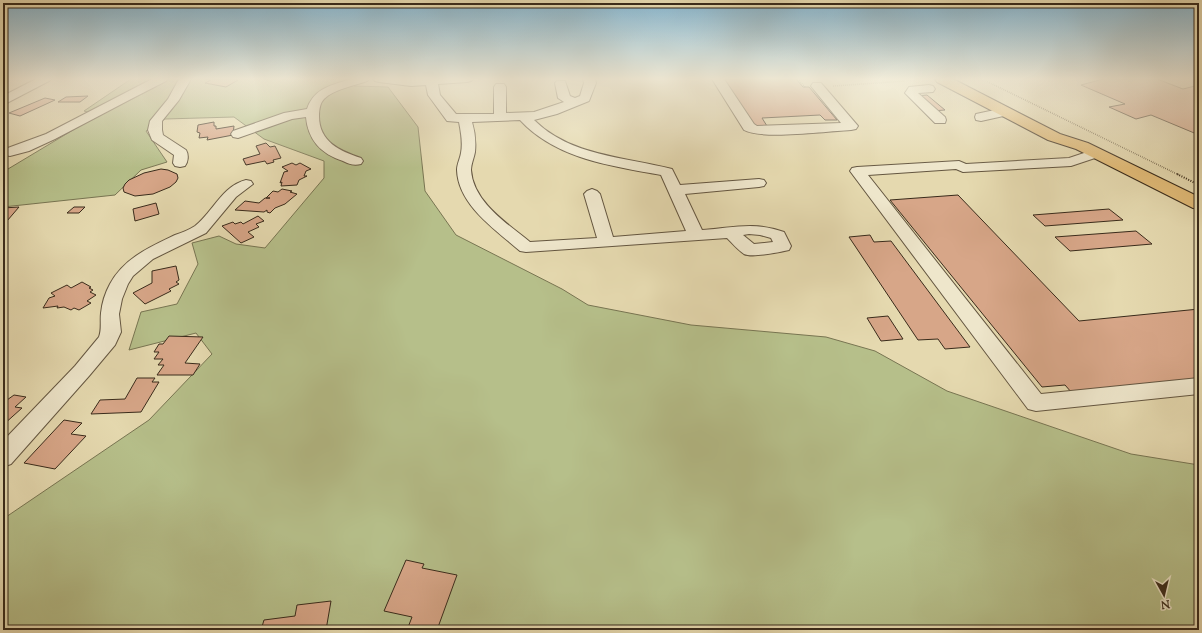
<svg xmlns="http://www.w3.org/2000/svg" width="1202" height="633" font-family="'Sorts Mill Goudy',serif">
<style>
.green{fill:#b6bf8a;stroke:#787552}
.building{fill:#d7a688;stroke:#392b1b}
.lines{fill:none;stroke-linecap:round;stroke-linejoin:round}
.minor-casing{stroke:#645640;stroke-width:2}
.major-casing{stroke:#392b1b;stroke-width:2}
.path-far1{stroke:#392b1b;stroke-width:1.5;stroke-dasharray:0.5 1.5;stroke-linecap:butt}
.path{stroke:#392b1b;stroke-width:2;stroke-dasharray:1 1.5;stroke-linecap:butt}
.minor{fill:#eee6cb;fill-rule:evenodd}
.major{fill:#e2bc78;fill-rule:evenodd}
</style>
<rect width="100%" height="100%" fill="#e5d9af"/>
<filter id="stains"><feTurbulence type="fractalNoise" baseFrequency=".005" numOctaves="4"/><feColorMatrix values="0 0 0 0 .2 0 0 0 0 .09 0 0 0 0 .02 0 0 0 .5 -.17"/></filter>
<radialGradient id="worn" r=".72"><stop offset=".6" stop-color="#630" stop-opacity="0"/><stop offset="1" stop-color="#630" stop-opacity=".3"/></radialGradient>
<path class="green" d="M131 79H352L354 86 388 87 418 127 425 191 456 235 562 289 588 305 691 325 826 337 875 351 947 391 1131 454 1199 465V630H3V519L149 420 212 354 196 333 129 350 141 312 177 304 198 264 192 243 219 236 236 244 265 248 324 178V161L264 139 234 117 165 119 146 131 167 162 141 170 115 195 3 207V172L98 115 84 111Z"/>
<path class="building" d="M206 79H234L238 80 226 87 205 83 211 80Z
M723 79H796L803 87H809L837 120H825L820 115 762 118 767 126 754 127Z
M1103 79H1157L1183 89 1199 85V135L1151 115 1136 119 1109 107 1125 104 1081 85Z
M927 95 945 110 932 111 915 96Z
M88 96 80 102H58L66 97Z
M45 98 55 100 20 116 9 113Z
M214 122V126H216V129L234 126 233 135 207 140 208 137 199 138 200 133 197 132 198 125Z
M266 143 270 147 275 146 281 158 273 160 274 162 267 164 265 161 246 165 243 159 260 154 256 146Z
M292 163 296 165 300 163 311 169 306 171 304 176H307L299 180 297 185 281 186 282 182 280 183 284 172 288 171 282 167Z
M161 169 168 170 177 174 178 178 176 182 170 187 153 194 135 196 124 192 123 188 125 184 129 180 144 173Z
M282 189 292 191 290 192 297 194 285 204 275 208 270 213 267 212V210L264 212 235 210 245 201 259 203 265 198H270H266L273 191 278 192Z
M958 195 1079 321 1199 309V379L1072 393 1065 385 1042 387 890 200Z
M156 203 159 214 135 221 133 209Z
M19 207 7 221H3V208Z
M74 207H85L79 213H67Z
M1109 209 1123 220 1045 226 1033 215Z
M258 216 264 221 256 224 259 227 248 232 254 237 241 243 222 226 233 222 235 224 241 222 243 224Z
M1136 231 1152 244 1070 251 1055 237Z
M870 235 874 242 891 241 970 347 945 349 938 339 918 340 849 237Z
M176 266 179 280 176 282 179 284 169 289 171 291 145 304 133 293 152 283V271Z
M82 282 91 287 89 288 93 290 90 292 96 295 87 301 91 303 79 310 74 308 71 310 64 307 57 308 58 306 43 308 49 298 55 296 51 293 67 285 71 288Z
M888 316 903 339 881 341 867 318Z
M169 336 203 337 185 363 200 364 193 375H157L164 365H158L163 359H154L159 352H154L159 344H163Z
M137 378H155L152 382H159L141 412 91 414 100 400 125 399Z
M14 395 26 397 15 407 22 408 3 425V399L7 400Z
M64 420 82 423 71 434 86 436 55 469 24 463Z
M406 560 424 564 422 568 457 575 437 630H407L412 617 384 611Z
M331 601 326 630H261L264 620 295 616 297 605Z"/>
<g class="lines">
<g class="minor-casing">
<path id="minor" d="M36 79H51L49 81 3 105V96Z
M152 79H168L166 81 131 99 55 139 29 151 10 156 5 155 3 152 5 149 46 134Z
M179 79H191L179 100 162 121V130L163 135 186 150C189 155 188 162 185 166L180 167 175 166 173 163 174 155 152 140 148 130 150 121 168 99Z
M351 79H369L367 81C354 86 334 89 324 99 320 103 319 110 319 116 319 142 340 151 361 158L363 161 361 164C354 166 349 164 343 161 321 154 308 140 306 117L292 119 238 138 233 137 231 134 233 131 284 113 307 109C314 88 332 85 351 79Z
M373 79H473L471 81 467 82 438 84 440 95 456 114H494V87L496 84H504L506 87V113L534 112 564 102 558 98 555 83 557 81H565L570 96 575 98 580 96 584 83 583 79H595L596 83 589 101 557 114 534 120C570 156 625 157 672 169L680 185 759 179 764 180 766 183 764 186 759 187 685 194 702 230C732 228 754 221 784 232L791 246 789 250C780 252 752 258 744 254 738 250 732 243 727 238L526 252 520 251C496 230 458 205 457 170 457 164 460 159 461 153 463 143 461 132 459 122L447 121 428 95 426 85 411 86 379 82 375 81ZM520 120C556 159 612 166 661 175L686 231 613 237 600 194 597 191 592 189 587 191 584 194 597 238 530 242C508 224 473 202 471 170 471 164 474 158 475 152 476 142 475 132 472 122ZM749 234 760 235 771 238 773 242 754 244 743 235Z
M712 79H724L754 124 757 126 841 123 811 86 813 83H821L858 126 856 129 851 130C829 131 761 140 744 130Z
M929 85 933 86 935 89 933 92 918 93 945 117 946 120 945 123H935L905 93 909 87Z
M1004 108 1008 109 1010 112 1008 115 981 121 976 120 975 117 976 114Z
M1096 149 1101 150 1103 153 1101 156 1071 166 963 172 956 169 868 175 1041 394 1199 378V394L1036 411 1028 409 850 171 852 168 857 167 959 161 966 164 1069 158Z
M246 180 251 181 253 184 236 197 206 233 153 259 133 276 128 284 122 299 119 314 121 332 115 345 89 376 11 464 3 467V441L75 366 99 337C102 329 100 321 101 313 102 303 105 293 110 284 124 258 150 247 175 235 181 233 189 230 195 226 213 212 222 186 246 180Z"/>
</g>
<g class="major-casing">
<path id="major" d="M935 79H953L1060 134 1088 143 1199 197V209L1193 208 1076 149 1048 140 937 82Z"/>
</g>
<path class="path-far1" d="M798 79 805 87
M982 79 1179 175
M797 80 808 79
M833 86 905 81"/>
<path class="path" d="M1177 174 1199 185"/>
<use href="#minor" class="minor"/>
<use href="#major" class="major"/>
</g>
<linearGradient id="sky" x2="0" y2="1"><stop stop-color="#87b6cf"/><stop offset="0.47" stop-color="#f3eedb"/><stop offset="1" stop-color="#f3eedb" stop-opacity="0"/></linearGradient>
<rect width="1202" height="168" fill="url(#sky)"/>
<rect width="1202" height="633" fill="none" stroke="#e5d9af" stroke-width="16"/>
<rect x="4" y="4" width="1194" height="625" fill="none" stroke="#392b1b" stroke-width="2"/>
<rect x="8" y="8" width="1186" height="617" fill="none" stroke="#392b1b"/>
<g transform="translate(1164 595) rotate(172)" stroke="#eee6cb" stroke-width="3" paint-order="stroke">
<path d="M0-3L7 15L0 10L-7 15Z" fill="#392b1b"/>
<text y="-6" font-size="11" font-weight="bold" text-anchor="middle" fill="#392b1b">N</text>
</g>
<rect width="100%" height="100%" filter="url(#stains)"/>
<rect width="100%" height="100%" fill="url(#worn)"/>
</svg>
